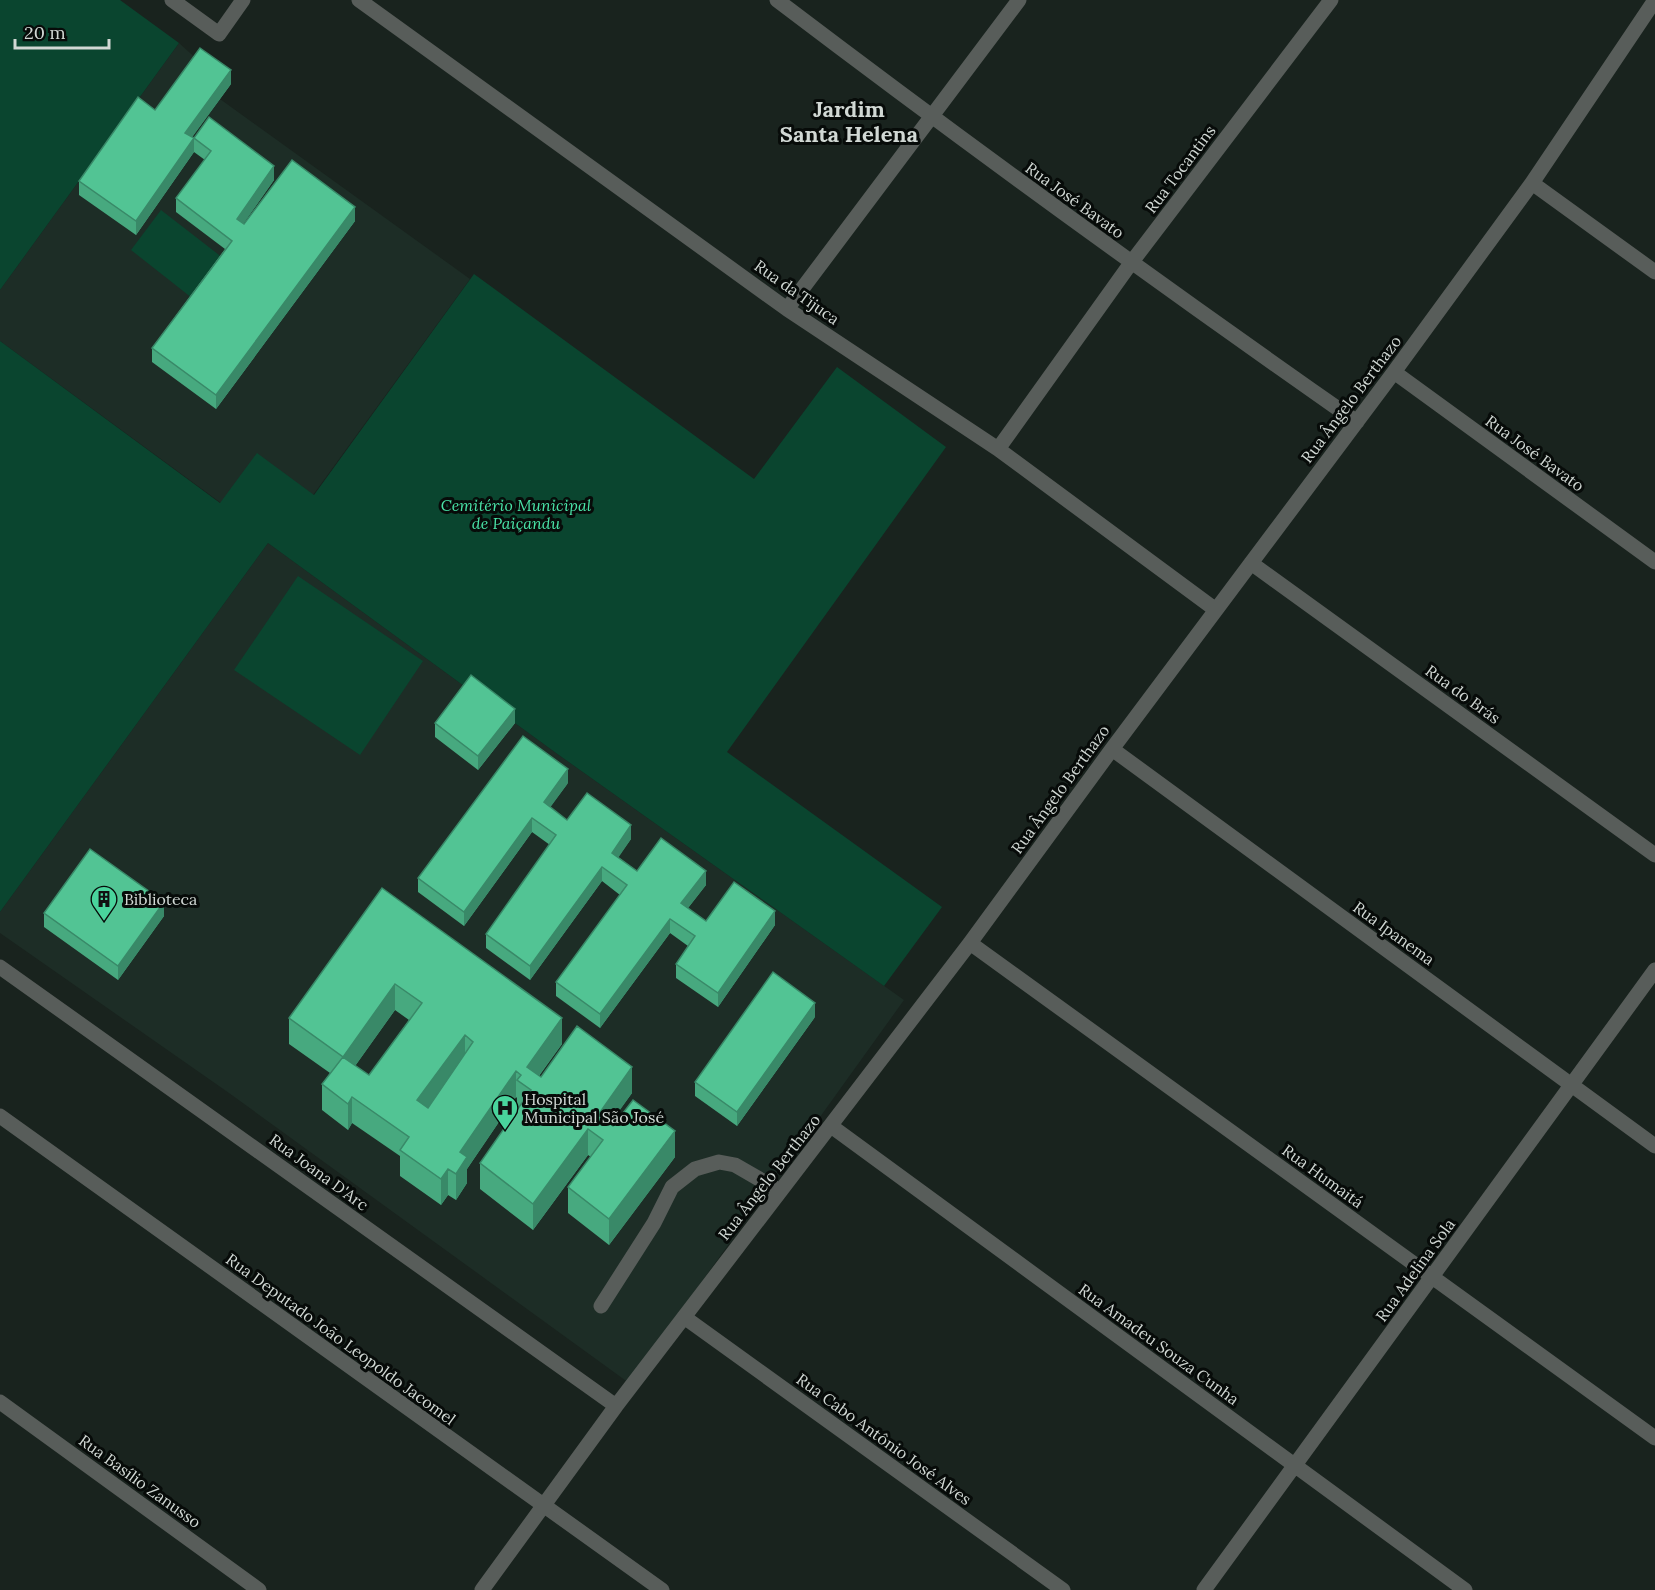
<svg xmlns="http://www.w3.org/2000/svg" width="1655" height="1590" font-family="Lora,serif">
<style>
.built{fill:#1d2d26}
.green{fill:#0a452f}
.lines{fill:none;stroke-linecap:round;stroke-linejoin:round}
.minor{stroke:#585d5a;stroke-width:15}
.wall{fill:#47a97f;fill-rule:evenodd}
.shaded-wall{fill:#398968}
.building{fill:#52c494;stroke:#398968;stroke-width:1.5;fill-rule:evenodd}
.labels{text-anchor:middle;stroke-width:6;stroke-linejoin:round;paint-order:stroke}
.street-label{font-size:16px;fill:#d1d8d4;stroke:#070b09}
.park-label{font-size:16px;font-style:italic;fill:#49e3a7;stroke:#070b09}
.poi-label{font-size:16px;fill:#d1d8d4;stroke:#070b09;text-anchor:start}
.district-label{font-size:22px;font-weight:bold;fill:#d1d8d4;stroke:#070b09}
</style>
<rect width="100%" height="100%" fill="#19231e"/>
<path class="built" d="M179 43 200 62 220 99 470 279 313 495 221 503 0 341V290Z
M268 543 556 753 904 1000 629 1383 229 1093 0 933V912Z"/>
<path class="green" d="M0 0H120L179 43 0 290Z
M161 210 223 258 192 298 131 250Z
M474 274 754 479 837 367 946 447 727 752 942 907 884 986 556 753 268 543 0 912V341L220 503 257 453 314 495Z
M298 576 423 661 360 755 234 670Z"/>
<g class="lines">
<path class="minor" d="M172 0 219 34 243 0
M359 0 787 309 998 449 1216 610
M777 0C968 145 1161 285 1357 422
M1532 183 1655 272
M787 309 1019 0
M1394 372 1655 562
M998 449 1131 263 1331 0
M1251 563 1655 855
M1112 749 1655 1146
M970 943 1655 1438
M0 967 616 1406
M0 1116 662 1590
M831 1126 1465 1590
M601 1306 654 1223 672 1187 695 1169 719 1162 735 1165 780 1191
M684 1317 1063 1590
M0 1402 259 1590
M482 1590 616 1406 970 943 1112 749 1394 372 1532 183 1655 0
M1204 1590 1655 970"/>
</g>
<path class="wall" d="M231 84 192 137 194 152 136 235 79 195V181L155 110Z
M194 138 274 180 243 224 355 221 216 409 152 362V348L225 249 176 212V198L205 160 194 152Z
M435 723H515L478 770 435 737Z
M568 783 550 807 567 820 631 839 618 857 637 871 706 885 688 908 706 921 775 925 718 1007 676 978V964L688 946 670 933 600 1028 556 996V982L620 895 602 881 530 980 486 948V934L550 845 532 832 464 926 418 892V878Z
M382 888 562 1044 539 1076 541 1077 632 1093 610 1123 675 1157 609 1245 568 1213V1187L591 1157 588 1155 533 1230 480 1189V1163L519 1107 517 1106V1098L516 1097 467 1169V1183L456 1200 448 1195 441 1205 400 1176V1156L352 1123 348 1130 322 1110V1084L330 1073 289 1044V1018ZM395 1010 409 1020 369 1075 355 1066Z
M44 913 164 916 118 980 44 927Z
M815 1017 737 1126 695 1096V1082Z"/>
<path class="shaded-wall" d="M231 70V84L185 147V133Z
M194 138V152L136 235V221Z
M274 166V180L237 233V219Z
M355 207V221L216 409V395Z
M515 709V723L478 770V756Z
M568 769V783L544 816V802Z
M532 818V832L464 926V912Z
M631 825V839L612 867V853Z
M602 867V881L530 980V966Z
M706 871V885L681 917V903Z
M164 902V916L118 980V966Z
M775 911V925L718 1007V993Z
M670 919V933L600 1028V1014Z
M395 984V1010L343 1083V1057Z
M815 1003V1017L737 1126V1112Z
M562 1018V1044L529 1089 527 1067Z
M465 1035V1061L417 1126V1100Z
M632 1067V1093L600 1138 598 1115Z
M516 1071V1097L467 1169V1183L456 1200V1174L460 1152Z
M352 1097V1123L348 1130V1104Z
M588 1129V1155L533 1230V1204Z
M675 1131V1157L609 1245V1219Z
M448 1169V1195L441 1205V1179Z"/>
<path class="building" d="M200 48 231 70 185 133 194 138 136 221 79 181 138 97 155 110Z
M209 117 274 166 237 219 244 224 292 160 355 207 216 395 152 348 232 241 176 198 211 151 194 138Z
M471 675 515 709 478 756 435 723Z
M523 736 568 769 544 802 567 820 587 793 631 825 612 853 637 871 661 838 706 871 681 903 706 921 734 882 775 911 718 993 676 964 695 936 670 919 600 1014 556 982 627 885 602 867 530 966 486 934 556 835 532 818 464 912 418 878Z
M90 849 164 902 118 966 44 913Z
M382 888 562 1018 527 1067 541 1077 577 1026 632 1067 598 1115 613 1126 633 1100 675 1131 609 1219 568 1187 603 1140 588 1129 533 1204 480 1163 531 1090 517 1080 521 1075 516 1071 460 1152 467 1157 456 1174 448 1169 441 1179 400 1150 409 1137 352 1097 348 1104 322 1084 343 1057 289 1018ZM395 984 422 1003 369 1075 343 1057ZM465 1035 473 1042 428 1108 417 1100Z
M773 972 815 1003 737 1112 695 1082Z"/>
<defs>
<g id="building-pin" transform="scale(1.35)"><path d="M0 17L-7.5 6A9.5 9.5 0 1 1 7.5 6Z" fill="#49d49c" stroke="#070b09"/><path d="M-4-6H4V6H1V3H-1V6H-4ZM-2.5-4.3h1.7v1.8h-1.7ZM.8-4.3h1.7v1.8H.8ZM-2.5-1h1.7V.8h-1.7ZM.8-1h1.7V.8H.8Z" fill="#111"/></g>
<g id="hospital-pin" transform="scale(1.35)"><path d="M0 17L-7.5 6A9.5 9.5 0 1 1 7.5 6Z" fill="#49d49c" stroke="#070b09"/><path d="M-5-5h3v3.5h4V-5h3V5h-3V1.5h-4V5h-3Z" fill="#111"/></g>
</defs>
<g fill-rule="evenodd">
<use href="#building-pin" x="104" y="899"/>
<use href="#hospital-pin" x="505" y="1108"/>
</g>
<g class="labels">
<g class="street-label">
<text transform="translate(1180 169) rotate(-53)" y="6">Rua Tocantins</text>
<text transform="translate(1075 200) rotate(36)" y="6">Rua José Bavato</text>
<text transform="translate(797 292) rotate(35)" y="6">Rua da Tijuca</text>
<text transform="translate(1351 399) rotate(-53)" y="6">Rua Ângelo Berthazo</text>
<text transform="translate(1535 453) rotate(36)" y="6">Rua José Bavato</text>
<text transform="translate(1463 694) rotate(36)" y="6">Rua do Brás</text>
<text transform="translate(1060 789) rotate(-54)" y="6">Rua Ângelo Berthazo</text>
<text transform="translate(1394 933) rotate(36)" y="6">Rua Ipanema</text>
<text transform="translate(319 1172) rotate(36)" y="6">Rua Joana D'Arc</text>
<text transform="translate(1323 1176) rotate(36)" y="6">Rua Humaitá</text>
<text transform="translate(769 1177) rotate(-52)" y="6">Rua Ângelo Berthazo</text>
<text transform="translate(1415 1270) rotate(-54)" y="6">Rua Adelina Sola</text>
<text transform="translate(341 1339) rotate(36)" y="6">Rua Deputado João Leopoldo Jacomel</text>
<text transform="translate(1159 1344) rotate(36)" y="6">Rua Amadeu Souza Cunha</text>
<text transform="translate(884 1439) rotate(36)" y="6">Rua Cabo Antônio José Alves</text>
<text transform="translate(140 1481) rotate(36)" y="6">Rua Basílio Zanusso</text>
</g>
<g class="park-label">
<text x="516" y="511">Cemitério Municipal<tspan x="516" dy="18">de Paiçandu</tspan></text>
</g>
<g class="poi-label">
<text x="124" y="905">Biblioteca</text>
<text x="524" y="1105">Hospital<tspan x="524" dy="18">Municipal São José</tspan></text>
</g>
<g class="district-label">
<text x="849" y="117">Jardim<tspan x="849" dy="25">Santa Helena</tspan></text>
</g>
</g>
<path d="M15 39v9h94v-9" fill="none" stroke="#d1d8d4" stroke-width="3"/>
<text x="24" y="39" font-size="18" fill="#d1d8d4" stroke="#070b09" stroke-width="4.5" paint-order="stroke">20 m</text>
</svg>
